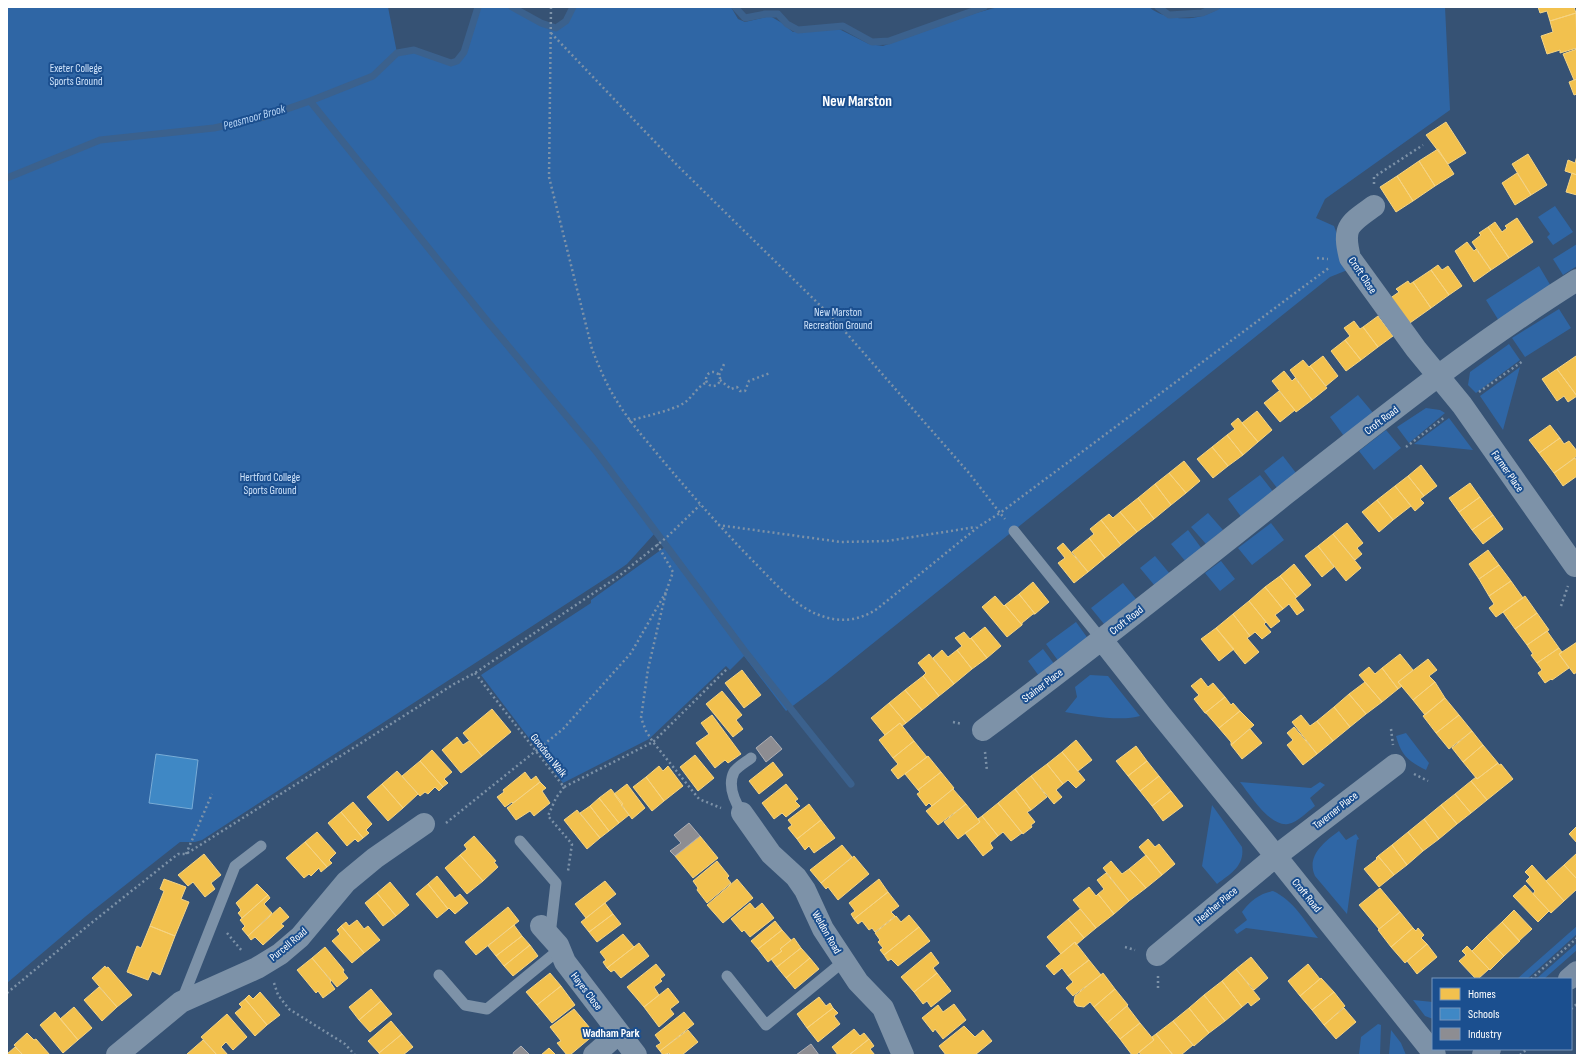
<svg xmlns="http://www.w3.org/2000/svg" width="1584" height="1062" font-family="'Sofia Sans Condensed',sans-serif">
<style>
.green{fill:#2f66a5}
.homes{fill:#f2c14e;stroke:#f6d483}
.schools{fill:#3f88c5;stroke:#79acd6}
.industry{fill:#8d8d92;stroke:#afafb3}
.lines{fill:none;stroke-linecap:round;stroke-linejoin:round}
.stream{stroke:#3b618d;stroke-width:7}
.path{stroke:#7d92a8;stroke-width:2.5;stroke-dasharray:2 3;stroke-linecap:butt}
.service{stroke:#7d92a8;stroke-width:11}
.minor{stroke:#7d92a8;stroke-width:22}
.secondary{stroke:#798da4;stroke-width:22}
.labels{text-anchor:middle;stroke-width:4;stroke-linejoin:round;paint-order:stroke}
.park-label{font-size:11px;fill:#cfe3fa;stroke:#1b4f8f}
.street-label{font-size:11px;fill:#fff;stroke:#1b4f8f}
.water-label{font-size:12px;font-style:italic;fill:#b5d3f5;stroke:#1b4f8f}
.neighbourhood-label{font-size:12px;font-weight:bold;fill:#fff;stroke:#1b4f8f}
.district-label{font-size:15px;font-weight:bold;fill:#fff;stroke:#1b4f8f}
</style>
<rect width="100%" height="100%" fill="#365274"/>
<path class="green" d="M7 7H388L397 53 414 50 451 63 457 61 464 52 478 7H512L541 23 556 28 566 21 573 7H731L738 19 745 22 770 16 782 23 793 32 837 28 869 44 883 46 976 13 998 7H1149C1162 18 1185 21 1202 16 1209 14 1216 10 1222 7H1445L1450 110 1325 199 1316 218 1334 226 1350 269 1330 277 826 681 786 711 744 656 730 670 726 666 649 739 563 783 481 675 591 603V600L665 547 655 533 627 564 614 573 202 840 195 842H180L86 916 7 983Z
M1555 206 1573 232 1553 245 1547 237 1550 234 1538 217Z
M1577 244V266L1563 275 1553 259Z
M1539 266 1552 288 1499 321 1486 300Z
M1559 309 1571 328 1525 357 1512 338Z
M1509 344 1520 360 1476 393 1468 385 1470 372Z
M1520 367 1503 430 1480 396Z
M1358 395 1374 414 1344 436 1330 417Z
M1426 408 1440 410 1445 413 1409 443 1397 427Z
M1449 418 1473 450 1414 444Z
M1386 430 1401 448 1374 470 1359 451Z
M1283 456 1296 473 1277 488 1264 471Z
M1260 475 1275 494 1242 518 1228 499Z
M1208 513 1223 530 1206 544 1191 527Z
M1271 523 1284 540 1252 565 1238 548Z
M1188 530 1202 549 1186 562 1171 544Z
M1155 556 1170 574 1155 586 1140 568Z
M1221 561 1235 579 1220 591 1205 573Z
M1123 583 1136 599 1104 624 1091 608Z
M1076 622 1089 640 1059 662 1046 644Z
M1043 649 1055 665 1039 676 1028 661Z
M1090 675 1108 676 1140 716C1121 722 1085 715 1065 712L1077 697 1075 687Z
M1406 733 1429 763 1426 770C1408 761 1401 755 1396 736Z
M1240 782 1311 788 1320 782 1325 785 1310 798 1315 806C1307 812 1298 822 1288 824 1270 827 1250 795 1240 782Z
M1212 805 1242 847C1245 866 1230 874 1217 884L1202 866Z
M1339 831 1346 840 1356 834 1359 839 1357 840 1347 914 1315 876C1306 856 1324 842 1339 831Z
M1273 891C1293 900 1305 921 1318 938L1246 928 1237 934 1234 930 1247 920 1242 912C1249 902 1260 893 1273 891Z
M1577 926V934L1527 979H1517Z
M1577 943V950L1544 979H1536Z
M1413 1000 1433 1002V1019L1425 1016Z
M1378 1024 1381 1025 1380 1055H1359L1361 1037Z
M1391 1030 1401 1043 1406 1055H1389Z"/>
<path class="homes" d="M1538 7H1574L1576 13 1550 21 1547 11 1540 13Z
M1576 13 1577 48 1560 53V50L1547 54 1541 36 1553 32 1550 21Z
M1577 49V79L1574 80 1563 54Z
M1577 79V94L1574 95 1569 82Z
M1446 122 1466 153 1448 164 1426 135Z
M1438 149 1454 174 1435 186 1419 161Z
M1528 154 1547 185 1531 195 1512 164Z
M1577 156V175L1565 171 1568 160 1575 163Z
M1419 161 1435 186 1413 201 1397 176Z
M1517 173 1531 195 1515 205 1502 183Z
M1572 173 1577 175V195L1566 192Z
M1397 176 1413 201 1396 212 1380 187Z
M1517 218 1533 242 1509 258 1488 227 1495 222 1502 232 1507 228 1505 226Z
M1488 227 1509 258 1491 270 1472 242 1481 235 1479 233Z
M1467 242 1474 251 1476 249 1491 270 1474 282 1455 251Z
M1438 265 1442 270 1448 266 1462 286 1449 295 1431 270Z
M1431 270 1449 295 1431 308 1413 282Z
M1408 281 1410 284 1413 282 1431 308 1407 325 1389 299 1399 292 1396 289Z
M1378 316 1393 336 1378 347 1363 327Z
M1354 321 1360 329 1363 327 1378 347 1361 360 1345 340 1350 336 1344 328Z
M1345 340 1361 360 1346 371 1331 351Z
M1323 356 1338 376 1326 386 1310 366Z
M1576 356 1577 357V396L1557 369Z
M1303 360 1309 367 1310 366 1327 388 1312 400 1290 370Z
M1557 369 1577 396 1568 402 1564 396 1557 401 1542 379Z
M1284 371 1292 381 1295 378 1312 400 1296 412 1272 381Z
M1279 391 1295 410 1280 422 1264 403Z
M1257 411 1272 430 1258 442 1242 423Z
M1238 418 1258 442 1243 455 1227 435 1235 429 1231 424Z
M1550 425 1560 438 1539 453 1529 440Z
M1227 435 1243 455 1228 466 1212 447Z
M1560 438 1564 444 1569 441 1577 451V456L1554 473 1539 453Z
M1212 447 1228 466 1213 478 1197 459Z
M1575 458 1577 461V476L1563 486 1554 473Z
M1184 461 1200 481 1186 493 1169 473Z
M1421 465 1437 486 1424 496 1408 476Z
M1169 473 1186 493 1171 505 1155 484Z
M1408 476 1424 496 1420 499 1424 503 1415 511 1395 486Z
M1470 483 1480 497 1459 512 1449 498Z
M1155 484 1171 505 1154 519 1138 498Z
M1395 486 1411 506 1393 520 1377 500Z
M1480 497 1493 515 1472 530 1459 512Z
M1138 498 1154 519 1137 532 1120 512Z
M1377 500 1393 520 1379 532 1362 512Z
M1120 512 1137 532 1121 545 1101 520 1109 514 1113 518Z
M1493 515 1503 529 1483 544 1472 530Z
M1101 520 1121 545 1105 558 1089 538 1094 534 1090 529Z
M1347 523 1363 543 1357 548 1362 554 1355 560 1333 534Z
M1333 534 1361 568 1346 581 1318 546Z
M1089 538 1105 558 1088 572 1072 552Z
M1063 543 1088 572 1074 583 1058 563 1065 558 1057 548Z
M1318 546 1334 567 1322 577 1305 556Z
M1488 550 1499 565 1479 579 1469 564Z
M1294 564 1311 585 1297 597 1280 576Z
M1499 565 1511 581 1489 596 1479 579Z
M1280 576 1297 597 1295 598 1304 610 1297 615 1289 604 1283 609 1265 587Z
M1511 581 1523 598 1496 617 1489 608 1494 604 1489 596Z
M1033 582 1049 602 1035 614 1019 594Z
M1265 587 1283 609 1275 615 1280 621 1271 628 1249 601Z
M1019 594 1035 614H1033L1022 623V625L1005 605Z
M995 596 1004 606 1005 605 1022 625 1007 637 982 607Z
M1525 596 1537 613 1515 629 1503 612Z
M1249 601 1266 622 1264 624 1271 632 1262 639 1255 632 1250 636 1233 614Z
M1537 613 1549 630 1527 645 1515 629Z
M1233 614 1250 636 1247 638 1259 652 1245 664 1216 628Z
M985 627 1001 646 987 658 971 638Z
M1216 628 1234 649 1219 661 1201 639Z
M1547 631 1559 648 1537 663 1531 655 1533 654 1527 645Z
M964 632 970 639 971 638 987 658 972 669 957 650 962 646 955 638Z
M1577 642V672L1574 674 1559 654Z
M1559 648 1562 652 1559 654 1569 668 1552 680 1551 679 1545 683 1538 673 1542 670 1537 663Z
M942 650 948 657 957 650 972 669 954 684 933 658Z
M929 654 954 684 939 696 923 676 926 673 918 663Z
M1400 654 1413 670 1398 682 1402 686 1398 689 1382 668Z
M1428 659 1437 670 1429 676 1435 682 1413 700 1398 682Z
M1369 667 1375 674 1382 668 1398 689 1382 702 1359 675Z
M742 670 761 695 744 708 725 683Z
M923 676 939 696 922 710 905 690Z
M1201 678 1208 687 1213 683 1225 697 1205 713 1194 699 1199 695 1191 686Z
M1365 682 1382 702 1366 714 1349 694Z
M1435 682 1445 698 1425 715 1413 700Z
M905 690 922 710 906 723 889 703Z
M722 691 742 715 736 720 743 729 733 737 706 704Z
M1349 694 1366 714 1350 727 1334 707Z
M1225 697 1231 705 1233 703 1240 711 1219 728 1206 713H1205Z
M1445 698 1459 715 1436 733 1423 716Z
M889 703 906 723 902 726 900 723 885 735 871 718Z
M1334 707 1350 727 1333 741 1317 721Z
M492 709 511 732 482 756 463 733Z
M1240 711 1254 725 1231 745V742L1219 728Z
M712 715 741 754 728 763 725 760 715 768 696 743 709 734 701 723Z
M1301 715 1310 726 1317 721 1333 741 1317 754 1292 722Z
M1459 715 1472 731 1449 749 1436 733Z
M900 723 914 741 893 758 879 740Z
M1294 727 1317 754 1303 765 1287 745 1293 740 1287 733Z
M1250 729 1262 743 1242 759 1231 745Z
M1472 731 1483 745 1463 762 1452 748Z
M457 737 463 745 469 741 482 756 461 773 442 750Z
M1076 740 1092 760 1078 771 1062 752Z
M914 741 927 757 898 779 891 770 898 764 893 758Z
M1483 745 1498 763 1477 779 1463 762Z
M1136 746 1147 761 1128 776 1116 761Z
M432 750 452 772 444 779 448 783 443 787 420 761Z
M1062 752 1085 780 1076 788 1068 780 1063 784 1047 764Z
M695 755 714 778 698 791 680 767Z
M928 756 941 772 918 790 905 774Z
M420 761 443 787 439 791 435 787 428 794 425 792 420 796 402 776Z
M1147 761 1159 776 1140 791 1128 776Z
M773 762 783 775 759 794 749 781Z
M1498 763 1499 765 1501 764 1513 779 1487 800 1471 781 1476 777 1477 779Z
M1047 764 1063 784 1056 790 1062 797 1054 804 1031 776Z
M659 766 663 771 668 766 683 786 664 801 646 777Z
M397 771 418 794 403 808 382 784Z
M525 772 531 780 536 776 540 782 513 803 512 802 505 807 497 797 504 792 503 790Z
M941 772 954 788 932 806 929 803 926 806 917 794 920 792 918 790Z
M1031 776 1047 797 1031 810 1015 789Z
M1159 776 1171 791 1152 806 1140 791Z
M646 777 664 801 652 811 633 787Z
M1471 781 1487 800 1471 813 1455 794Z
M540 782 546 788 542 791 550 803 534 816 530 811 516 820 507 808Z
M382 784 403 808 388 821 367 797Z
M627 784 645 808 632 819 614 794Z
M786 784 798 799 795 801 800 806 786 817 782 813 774 819 762 803Z
M611 789 623 804 621 805 629 815 619 823 599 798Z
M953 789 966 804 938 825 926 811Z
M1015 789 1031 810 1027 812 1035 822 1031 825 1032 827 1023 834 998 803Z
M1171 791 1183 806 1163 821 1152 806Z
M1455 794 1471 813 1457 824 1441 805Z
M599 798 619 823 609 831 590 806Z
M353 802 372 824 366 830 369 833 363 838 341 812Z
M998 803 1022 833 1011 841 1003 832 998 836 982 816Z
M809 804 821 820 797 839 788 828 792 825 788 820Z
M966 804 980 822 958 839 944 822Z
M1441 805 1457 824 1439 839 1424 819Z
M590 806 609 831 600 838 580 813Z
M577 810 600 838 587 849 564 820Z
M341 812 363 838 358 842 355 839 347 846 328 823Z
M982 816 998 836 990 843 993 848 983 856 965 833 980 822 978 819Z
M1424 819 1439 839 1423 851 1408 832Z
M821 820 835 838 814 853 809 846 805 850 797 839Z
M1577 826V843L1569 834Z
M317 832 336 853 329 860 332 863 327 867 305 842Z
M1408 832 1423 851 1407 865 1392 845Z
M474 836 496 861 494 862 498 867 483 881 460 855 467 849 464 845Z
M700 836 718 858 693 878 675 856Z
M1148 839 1155 847 1159 844 1175 864 1162 875 1139 847Z
M305 842 327 867 321 872 319 868 311 876 309 874 304 878 286 858Z
M842 845 852 857 821 883 810 870Z
M1392 845 1407 865 1394 875 1378 856Z
M1577 853V879L1564 865Z
M204 854 221 875 211 883 215 889 205 897 193 882 188 886 178 875Z
M460 855 483 881 467 894 445 868Z
M1146 855 1162 875 1146 888 1129 869Z
M854 856 869 874 838 900 828 887 826 889 821 883Z
M1378 856 1394 875 1379 887 1364 869 1377 859 1376 858Z
M717 861 729 876 727 878 731 883 707 903 697 890 698 888 693 881Z
M1111 861 1122 874 1129 869 1146 888 1129 901 1103 868Z
M1532 865 1564 901 1551 913 1533 894 1535 891 1526 881 1530 877 1525 872Z
M1564 865 1577 879V889L1564 901 1546 881Z
M1106 873 1129 901 1114 914 1098 894 1104 889 1097 880Z
M437 876 455 898 460 894 468 903 455 914 449 908 448 909 428 884Z
M164 879 186 887 181 899 189 902 175 936 150 926 164 891 160 889Z
M737 879 753 898 723 923 707 905Z
M879 879 888 892 854 919 851 914 855 911 849 903Z
M605 881 616 894 586 918 575 904Z
M390 882 409 905 396 916 377 893Z
M257 884 268 895 242 918 238 913 241 910 236 903Z
M428 884 448 909 437 918 416 894Z
M1525 885 1549 911 1538 922 1513 896Z
M1089 887 1096 896 1098 894 1114 914 1096 928 1073 900Z
M1380 888 1400 912 1379 929 1359 905Z
M888 892 899 906 891 912 895 916 875 932 872 928 869 930 862 921 858 924 854 919Z
M377 893 396 916 383 926 365 903Z
M268 895 270 898 264 904 272 913 248 936 242 929 245 926 240 920Z
M605 903 613 914 589 932 581 922Z
M750 903 755 909 762 903 774 918 750 937 744 930 742 932 731 919Z
M280 907 289 917 281 924 284 926 263 945 255 937 251 940 248 936Z
M508 907 519 921 476 955 465 942Z
M1080 909 1096 928 1084 938 1068 919Z
M1514 910 1532 929 1519 941 1502 922Z
M1400 912 1413 928 1391 947 1378 930Z
M613 914 621 924 597 942 589 932Z
M909 915 919 927 884 955 880 950 883 948 878 942 880 940 875 933 896 916 901 922Z
M1068 919 1084 938 1076 945 1075 942 1061 954 1047 937Z
M357 920 364 929 368 926 380 940 364 953 341 926 346 922 349 926Z
M775 921 782 930 758 949 751 941Z
M1502 922 1520 941 1504 956 1486 937Z
M514 925 522 936 496 956 488 946Z
M150 926 175 936 160 975 152 971 148 980 127 972 137 946 141 948Z
M341 926 364 953 352 963 332 941 340 934 337 930Z
M919 927 930 941 898 966 891 959 888 961 884 955Z
M1413 928 1416 931 1418 928 1424 935 1421 938 1427 944 1405 963 1391 947Z
M782 930 791 940 780 949 782 951 768 962 758 949Z
M623 934 634 947 607 968 603 962 606 960 600 952Z
M522 936 530 945 504 966 496 956Z
M1486 937 1504 956 1490 970 1472 951Z
M794 938 801 948 777 967 771 959 782 951 780 949Z
M1075 942 1089 960 1068 976 1062 968 1054 975 1046 966Z
M639 943 649 956 621 978 614 970 611 972 607 968Z
M1427 944 1437 957 1417 974 1407 961Z
M530 945 538 956 513 976 504 966Z
M1467 946 1489 969 1478 979H1476L1459 961 1466 955 1462 951Z
M325 947 344 970 343 972 348 978 337 987 312 958Z
M801 948 810 958 786 978 777 967Z
M931 952 939 963 933 968 937 973 914 992 901 977Z
M1251 957 1268 978 1254 990 1236 969Z
M312 958 331 981 330 982 335 989 323 998 318 991 316 993 297 970Z
M810 958 819 969 795 989 786 978Z
M1089 960 1101 975 1073 996 1066 988 1073 982 1068 976Z
M656 964 665 975 660 979 662 981 654 987 659 995 644 1007 627 987Z
M1308 964 1320 979 1300 996 1288 981Z
M105 966 106 968 108 967 132 995 117 1007 92 978Z
M1236 969 1260 999 1251 1006 1248 1002 1242 1007 1222 981Z
M550 973 561 986 537 1005 526 992Z
M937 973 951 991 931 1007 927 1001 923 1004 914 992Z
M1103 973 1115 989 1094 1007 1090 1002 1084 1007 1077 1006 1074 1002 1075 996Z
M1321 978 1334 992 1312 1010 1300 996Z
M1222 981 1242 1007 1225 1021 1204 995Z
M561 986 575 1005 552 1023 537 1005Z
M99 987 117 1007 102 1021 84 1000Z
M668 988 679 1002 670 1009 674 1014 659 1027 644 1007Z
M371 989 381 1001 359 1020 349 1007Z
M1115 989 1128 1005 1107 1023 1094 1007Z
M260 992 280 1015 267 1025 245 999 249 995 253 999Z
M1334 992 1345 1006 1324 1025 1312 1010Z
M1204 995 1225 1021 1209 1033 1189 1008Z
M819 997 826 1006 830 1003 833 1008 807 1028 797 1014Z
M245 999 267 1025 255 1036 235 1013 242 1007 239 1004Z
M381 1001 392 1014 370 1032 359 1020Z
M954 1004 966 1020 943 1039 935 1029 933 1032 922 1018 938 1005 943 1012Z
M1127 1006 1140 1023 1120 1039 1107 1023Z
M74 1007 92 1028 78 1040 60 1019Z
M833 1008 838 1013 834 1016 840 1024 818 1042 807 1028Z
M1189 1008 1209 1033 1194 1046 1173 1021Z
M1344 1008 1356 1022 1336 1039 1324 1025Z
M574 1009 595 1034 570 1055H567L557 1043 561 1041 550 1027Z
M55 1012 78 1040 63 1053 40 1025Z
M684 1012 694 1024 660 1051 656 1046 661 1043 655 1035Z
M227 1014 247 1037 233 1050 226 1042 221 1047 228 1055H217L201 1037Z
M391 1021 402 1034 379 1053 368 1041Z
M1173 1021 1193 1045 1181 1055H1173L1156 1034Z
M1140 1023 1154 1040 1136 1055H1132L1120 1039Z
M964 1026 975 1037 983 1030 992 1041 975 1055H946L939 1046Z
M854 1029 860 1036 864 1033 869 1039 849 1055H838L832 1047Z
M688 1030 698 1042 682 1055H671L669 1053 663 1055 660 1051Z
M27 1033 34 1040 36 1039 50 1055H23L14 1045Z
M402 1034 413 1047 403 1055H380L379 1053Z
M1156 1034 1173 1055H1141L1139 1052 1154 1040 1152 1037Z
M869 1039 874 1046 870 1049 875 1055H849Z
M203 1040 217 1055H188L187 1054Z
M15 1047 23 1055H7V1054Z
M549 1048 556 1055H541Z"/>
<path class="schools" d="M156 754 198 760 192 809 149 803Z"/>
<path class="industry" d="M771 736 782 749 766 762 756 748Z
M689 823 700 836 675 856 670 851 681 843 674 835Z
M811 1044 819 1055H796Z
M521 1046 530 1055H514L513 1053Z"/>
<g class="lines">
<path class="stream" d="M512 7 541 23 556 28 566 21 573 7
M735 7 745 18 765 14H778L787 24 798 30 843 26 872 42 889 41 984 7
M1158 7 1169 15 1202 13 1216 7
M310 101 488 322 595 450 747 654 851 784
M7 178 100 140 214 128 264 117 310 101 373 76 397 53 414 50 451 63 457 61 464 52 478 7"/>
<path class="path" d="M551 7 549 177 592 349C599 367 607 386 618 403 630 422 645 439 659 456 690 493 720 527 754 562 773 581 793 605 819 615 839 623 859 621 877 609L978 527 1000 513 1005 519
M551 33 678 166 834 319 969 473 1000 513 1330 267
M1374 184V177L1423 145
M1317 258 1328 259
M706 379a7 7 0 1 1 14 0a7 7 0 1 1-14 0Z
M719 375 725 362
M720 380 731 389 737 387 740 391H745L749 381 770 373
M1479 392 1523 361
M629 421C645 416 671 411 684 403 693 397 698 385 708 382
M1406 447 1445 417
M718 525 841 542 887 541 976 527
M657 544 673 572 666 592 648 669 641 718 646 731 653 742 699 799 721 808
M1561 606 1568 586
M475 673 564 787 653 742 728 668
M953 722 962 724
M1391 729 1393 745
M985 752 987 771
M1414 774 1428 781
M564 787 556 798 548 816 572 844 568 871
M446 823 563 729 631 653 666 592
M186 854 212 794
M227 933 242 951
M1125 947 1135 950
M1158 976V989
M1531 979 1577 938
M274 983 278 995 289 1009 345 1044 355 1055
M7 993 90 924 178 854H186L454 684 475 673 619 576 667 537 700 505
M1571 1009 1577 1004
M1520 1055 1527 1049"/>
<path class="service" d="M1014 531 1102 640
M742 813C735 802 727 786 734 772 737 767 746 762 751 758
M520 841 556 883 550 935
M439 975 465 1005 487 1009 560 949
M727 976 766 1025 844 961
M182 1000 235 866 261 846"/>
<path class="minor" d="M1374 206C1349 224 1342 226 1350 258L1416 349 1462 405 1575 566
M1102 640 1161 715 1262 839 1435 1055
M983 730C1086 653 1187 573 1287 493 1381 419 1475 344 1577 280
M742 813 771 854 796 877 805 890 823 929 858 982 883 1008 903 1055
M541 926 558 945 565 962 636 1055
M1157 955 1276 856 1395 765
M117 1055 181 1002 257 968 280 954 300 937 346 882 375 858 424 824
M594 1055 619 1033"/>
<path class="secondary" d="M1569 979 1577 972
M1483 1055 1490 1049"/>
</g>
<g class="labels">
<g class="park-label">
<text x="76" y="72">Exeter College<tspan x="76" dy="13">Sports Ground</tspan></text>
<text x="838" y="316">New Marston<tspan x="838" dy="13">Recreation Ground</tspan></text>
<text x="270" y="481">Hertford College<tspan x="270" dy="13">Sports Ground</tspan></text>
</g>
<g class="street-label">
<text transform="translate(1363 275) rotate(56)" y="4">Croft Close</text>
<text transform="translate(1381 420) rotate(-37)" y="4">Croft Road</text>
<text transform="translate(1508 471) rotate(55)" y="4">Farmer Place</text>
<text transform="translate(1126 620) rotate(-38)" y="4">Croft Road</text>
<text transform="translate(1042 685) rotate(-37)" y="4">Stainer Place</text>
<text transform="translate(549 755) rotate(52)" y="4">Goodson Walk</text>
<text transform="translate(1335 810) rotate(-38)" y="4">Taverner Place</text>
<text transform="translate(1307 895) rotate(51)" y="4">Croft Road</text>
<text transform="translate(1216 905) rotate(-40)" y="4">Heather Place</text>
<text transform="translate(827 932) rotate(60)" y="4">Weldon Road</text>
<text transform="translate(288 944) rotate(-40)" y="4">Purcell Road</text>
<text transform="translate(587 991) rotate(53)" y="4">Hayes Close</text>
</g>
<g class="water-label">
<text transform="translate(254 117) rotate(-16)" y="4">Peasmoor Brook</text>
</g>
<g class="neighbourhood-label">
<text x="611" y="1037">Wadham Park</text>
</g>
<g class="district-label">
<text x="857" y="106">New Marston</text>
</g>
</g>
<rect width="1584" height="1062" fill="none" stroke="#ffffff" stroke-width="16"/>
<rect x="1432" y="978" width="140" height="72" fill="#1b4f8f" stroke="#7695bc"/>
<rect x="1440" y="988" width="20" height="12" fill="#f2c14e" stroke="#7695bc"/>
<text x="1468" y="998" font-size="12" fill="#ffffff">Homes</text>
<rect x="1440" y="1008" width="20" height="12" fill="#3f88c5" stroke="#7695bc"/>
<text x="1468" y="1018" font-size="12" fill="#ffffff">Schools</text>
<rect x="1440" y="1028" width="20" height="12" fill="#8d8d92" stroke="#7695bc"/>
<text x="1468" y="1038" font-size="12" fill="#ffffff">Industry</text>
</svg>
